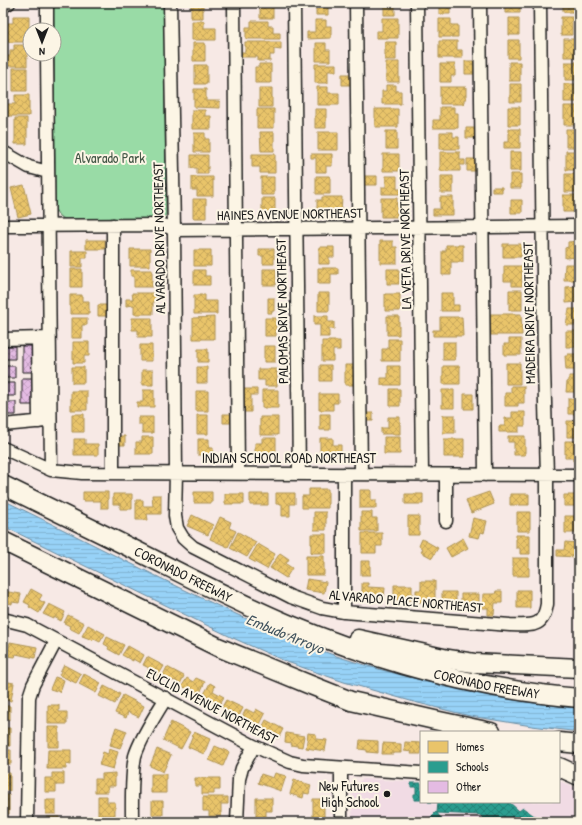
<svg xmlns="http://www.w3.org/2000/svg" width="582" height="825" font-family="'Patrick Hand',sans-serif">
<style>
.built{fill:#f1dbe4}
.park{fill:#99dba6;stroke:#5a7c61}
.water{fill:url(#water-rules);stroke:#66899f}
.homes{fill:url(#homes-cross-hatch);stroke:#ac9253}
.schools{fill:url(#schools-cross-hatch);stroke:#26766c}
.building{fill:url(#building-cross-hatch);stroke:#1c1c1c}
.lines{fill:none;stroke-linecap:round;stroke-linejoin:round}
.minor-casing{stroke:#1c1c1c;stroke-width:15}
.highway-casing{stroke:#1c1c1c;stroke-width:21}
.minor{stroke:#fcf5e5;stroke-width:12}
.highway{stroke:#fcf5e5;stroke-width:18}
.poi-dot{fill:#1c1c1c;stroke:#fcf5e5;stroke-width:1.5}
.labels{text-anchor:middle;stroke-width:4;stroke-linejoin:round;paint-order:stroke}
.park-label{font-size:14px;fill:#425545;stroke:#fcf5e5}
.street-label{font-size:14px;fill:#1c1c1c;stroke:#fcf5e5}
.poi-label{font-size:14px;fill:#1c1c1c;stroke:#fcf5e5;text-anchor:end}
.water-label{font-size:15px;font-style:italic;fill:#41535e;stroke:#fcf5e5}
</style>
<defs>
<pattern id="water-rules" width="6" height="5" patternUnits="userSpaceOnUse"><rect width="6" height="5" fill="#97d2f7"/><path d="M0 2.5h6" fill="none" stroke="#82b4d3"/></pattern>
<pattern id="homes-cross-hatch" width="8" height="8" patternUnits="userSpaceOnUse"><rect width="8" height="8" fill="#e9c46a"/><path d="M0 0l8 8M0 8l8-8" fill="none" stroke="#c7a85b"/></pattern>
<pattern id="schools-cross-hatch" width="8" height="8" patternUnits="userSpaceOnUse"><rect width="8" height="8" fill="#2a9d8f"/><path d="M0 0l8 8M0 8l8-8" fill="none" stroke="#237f74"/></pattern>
<pattern id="building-cross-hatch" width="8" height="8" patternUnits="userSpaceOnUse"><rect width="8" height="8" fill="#e4bbe3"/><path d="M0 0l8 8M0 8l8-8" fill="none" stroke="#c3a0c2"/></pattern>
</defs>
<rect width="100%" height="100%" fill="#f7e9e5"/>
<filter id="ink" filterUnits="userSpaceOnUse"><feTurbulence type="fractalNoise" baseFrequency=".025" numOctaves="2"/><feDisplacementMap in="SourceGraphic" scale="8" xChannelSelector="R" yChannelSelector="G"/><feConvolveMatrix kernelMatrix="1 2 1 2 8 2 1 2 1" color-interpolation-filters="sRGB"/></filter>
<g filter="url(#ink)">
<path class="built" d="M363 779 421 782V802H559V781L579 789V822H352L353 786Z"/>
<path class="park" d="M53 3H164L166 214 164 218 160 220 65 219 59 216 55 209 54 30Z"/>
<path class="water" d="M3 500C111 552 216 610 328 653 361 665 396 674 430 682 479 694 528 704 579 708V732L532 726 470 716 414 702 344 682 287 662 233 638 3 526Z"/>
<path class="homes" d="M191 3H203V18H191Z
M260 3H273V18H260Z
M316 3H328V15H316Z
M384 3H395V15H384Z
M439 3H450V14H439Z
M505 3H520V13H505Z
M563 3H574V12H563Z
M13 16H29V42H3V23H13Z
M561 17H572V35H561Z
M382 18H398V38H376V31H382Z
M509 18H519V35H509Z
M439 19H451V25H458V37H439Z
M315 20H326V26H331V38L307 39V32H315Z
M192 21H204V28H216V40H192Z
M251 21H268V26H273V33H280V39H246V27H251Z
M564 39H575V57H564Z
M508 40H519V58H508Z
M439 41H457V50H462V58H439Z
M245 42H281V50L274 49V55H270V61H258V57H237V52H245Z
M385 42H396V60H385Z
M193 43H205V61H193Z
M316 43H326V50H330V61H316Z
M14 45H27V66H3V56H10V50H14Z
M465 61H476V74H465Z
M386 62H399V82H386Z
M509 62H520V81H509Z
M565 62H577V80H565Z
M259 64H271V83H255V67H259Z
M315 64H336V71H328V83H315Z
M440 64H455V76H451V82H440Z
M195 65H207V84H195Z
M13 68H27V91H13Z
M342 74H353V85H342Z
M510 84H521V102H510Z
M564 84H576V90H579V102H564Z
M386 85H396V91H401V104H382V91H386Z
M317 87H328V93H339V105H317Z
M440 87H466V99H464V104H440Z
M259 88H272V107H259Z
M194 89H206V101H220V108L194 107Z
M15 95H29V116H4V104H15Z
M564 106H577V113H579V125H564Z
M440 107H454V113H458V128H433V120H440Z
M508 107H520V125H508Z
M257 109H274V128H257Z
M315 109H326V128H315Z
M375 109H398V127H375Z
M192 110H205V116H211V129H192Z
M15 118H27V144H15Z
M466 128H477V138H466Z
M509 129H520V148H504V142H509Z
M566 129H578L579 147H566Z
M386 131H397V149H386Z
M260 132H274V151H261Z
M318 132H338V150H318Z
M440 132H453V137H459V149H440Z
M194 133H205V139H209V152H194Z
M566 151H577V158H579V170H566Z
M440 152H460V160H465V165H460V171H440Z
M510 152H521V171H510Z
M252 154H275V173H260V167H252Z
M311 154H332V166H326V172H316V158H311Z
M383 154H399V171H383Z
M191 155H208V174H197V168H191Z
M467 159H477V171H467Z
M510 174H521V188H510Z
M565 174H576V192H565Z
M316 176H330V194H316Z
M363 176H377V185H363Z
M386 176H397V189H403V194H382V187H386Z
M441 176H453V193H441Z
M192 177H213V196H197V190H192Z
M261 177H274V195H261Z
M24 185 31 214 18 217 11 188Z
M492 187H502V192H492Z
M563 195H576V212H563Z
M322 197H342L341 213H317V200H322Z
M440 197H453V215H433V209H440Z
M262 198H275V217H262Z
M381 198H397V217H381Z
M193 199H206V218H193Z
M511 200H522V213H511Z
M86 240H105V249H86Z
M380 241H393V247H397V263H380Z
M578 241 579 257 565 258V248L568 247V242Z
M503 244H521V257H503Z
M446 245H463V262H451V275H442V251H446Z
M319 247H334V257H329V264H319Z
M130 249H150V266H130Z
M259 249H274V264H263V256H259Z
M194 250H211V266H194Z
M71 251H87V258H82V267H71Z
M565 264H579V280H564Z
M504 266H522V286H512V281H504Z
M318 268H338V274H331V284H318Z
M71 269H82V287H71Z
M263 269H276V285H263Z
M387 269H399V284H387Z
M131 270H152V287H134V276H131Z
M194 270H205V276H210V285H194Z
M579 286V302L566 303V287Z
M509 290H522V310H509Z
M132 293H157L158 301 153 302V314H134V305L126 306V299H133Z
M318 293H329V311H318Z
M441 293H453V305H459V311H441Z
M385 294H400V311H385Z
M70 295H82V301H89V314H70Z
M194 295H205V301H217V314H194Z
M268 298H274V311H272V313H268Z
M98 305H107V316H98Z
M569 309H579V325H566Z
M490 314H521L522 335H491Z
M314 316H328V322H334V329H329V337H320V325H314Z
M387 316H399V335H387Z
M214 317V339H193V318Z
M440 317H462L463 336H433V330H440Z
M71 318H87V325H82V338H71Z
M132 318H152V337H138V330H132Z
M265 318H276V336H265Z
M566 331H579V347H566Z
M388 339H400V361H382V349H388Z
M509 339H521V355H504V344H509Z
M322 341H340V350H333V361H322Z
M73 342H89V356H84V363H73Z
M443 342H455V360H443Z
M140 345H152V361H140Z
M264 346H275V362H264Z
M198 349H208V362H198Z
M568 354H579V370H566L565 356H568Z
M506 363H520V384H506Z
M320 365H331V381H320Z
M345 365H354V385H345Z
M388 366H400V385H381V378H388Z
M443 366H460V384H443Z
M72 367H84V383H72Z
M197 367H207V383H197Z
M258 369H277V386H265V380H258Z
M142 370H153V385H142Z
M569 376H579V392H566L567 382 569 381Z
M511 386H524V403H518V406H505V393H511Z
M242 389H257V395H251V412H242Z
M390 389H400V406H390Z
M143 390H154V407H137V402H143Z
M262 390H278V408H262Z
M442 390H454V408H442Z
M71 391H87V410H71Z
M196 391H208V411H196Z
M319 394H338V403H333V410H319Z
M464 394H473V409H464Z
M568 399H579V414H568Z
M512 412H525V426H519V432H499V426H505V418H512Z
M365 413H373V421H365Z
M72 414H84V432H72Z
M223 414H232V423H223Z
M320 414H330V430H320Z
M197 415H208V434H197Z
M443 415H455V433H443Z
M138 417H153V433H142V424H138Z
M260 417H278V435H260Z
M388 417H400V434H381V428H388Z
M567 421H579V437H567Z
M117 436H125V445H117Z
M508 436H525V455H514V442H508Z
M142 437H153V454H136V442H142Z
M384 437H400V454H384Z
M262 438H276V455H255V443H262Z
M320 438H333V445H341V456H320Z
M74 439H85V444H98V455H74Z
M198 439H209V448H213V455H198Z
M444 439H464V457H444Z
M565 441H579V461H573V458H565Z
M309 489H328V508H302V496H309Z
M360 490H371V500H376V508H360Z
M83 492H108V508H101V501H83Z
M194 492H212V503H194Z
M489 492 494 504 471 513 466 500Z
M276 493H295V504H290V516H282V504H276Z
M113 494H132V509H120V504H113Z
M225 494H244V504H225Z
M250 494H268V505H250Z
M405 494H423V504H405Z
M510 494H529V505H510Z
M152 495H161V514H147L148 520H136V500H143V506H153Z
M564 495H579V506H564Z
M314 512H326V530H314Z
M361 512H372V518H377V531H361Z
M517 512H530V531H517Z
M192 515 213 525 208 535 187 526Z
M408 516H419V535H408Z
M565 516H575V533H565Z
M220 517 231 522 229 528 236 531 228 547 210 539Z
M473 518 487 521 484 533 481 532 479 538 469 536Z
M238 532 256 542 247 557 230 548Z
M362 533H382V546H376V553H362Z
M311 534H326V553H311Z
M516 535H530V554H520V548H516Z
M463 538 468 548 451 557 446 548Z
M422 539 438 548 432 558 421 552 423 549 419 546Z
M565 542 579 543V551H576V557L557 556V550H564Z
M258 544 275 554 267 569 249 559Z
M280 553 289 559 286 564 292 568 286 578 270 568Z
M306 556H324V575H306Z
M513 558H529V576H513Z
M361 561H370V575H361Z
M307 579 326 582 324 593 305 590Z
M421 581H435V602H416V590H421Z
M362 583H368V587L385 588 384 598 362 597Z
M394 585H412V600H394Z
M31 589 42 595 39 600 45 603 39 613 29 607 30 605 24 602Z
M517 590H530V608H517Z
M3 591 21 594 19 603 12 602V604L3 602Z
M496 591H502V603H495L494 615H488V608H482L483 594H495Z
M442 592H456V603H442Z
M461 594H479V605H461Z
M49 604 65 612 61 621 54 617V619L43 614Z
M68 615 84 623 79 633 69 628 70 626 64 623Z
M88 625 105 634 100 642 94 639 93 640 82 636Z
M107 637 124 645 119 655 108 649 109 647 104 644Z
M10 642 37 647 35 658 16 654 15 657 7 656Z
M128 646 144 655 140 663 133 659V661L122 655Z
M147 657 164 666 158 676 148 670 149 668 143 665Z
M64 665 81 674 76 683 59 675Z
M167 667 184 676 180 684 173 680 172 682 162 677Z
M84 674 101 683 96 693 79 684Z
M55 677 64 680 60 692 50 689Z
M187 678 193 682 196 678 205 682 198 697 188 691 189 690 182 686Z
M3 681 14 683 11 701 3 700Z
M210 683 215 686 213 691 224 697 219 705 206 698 205 700 202 698Z
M104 686 120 694 115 704 99 696Z
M123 695 144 706 139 717 128 712 126 718 115 713Z
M226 700 243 708 238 718 228 712V711L222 707Z
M48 705H59V712H67V724H48Z
M3 706H10V719H4V724Z
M246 709 254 713 256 709 265 714 258 728 241 719Z
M266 720 283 729 278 739 262 728Z
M171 722 190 732 181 749 163 740Z
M48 727H59V747H48Z
M116 727 127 731 120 748 110 745Z
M3 728H10V746H3Z
M194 732 210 739 204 754 188 747Z
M286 733 304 736 302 747 291 745 292 743 285 742Z
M308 733 316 734V739L327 740 325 751 306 748Z
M360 740 378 741V753L367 752V750L359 749Z
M405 742 421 743V754H411L412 752 404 751Z
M383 743 401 744V753H393V754H382Z
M215 746 229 752 223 766 209 760Z
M109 749 118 752 113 769 99 765 103 752 108 754Z
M157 749 171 755 163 772 150 766Z
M3 750H11V764H3Z
M48 750H71V765L66 764V769H47Z
M3 773H10V791H3Z
M52 773H64V785H56V792H45V778H52Z
M115 773V786H108V792H95V779H102V774Z
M275 773 286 776 281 791 258 783 261 774 273 778Z
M151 774H166V793H151Z
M195 778H220V790H214V794H202V786H195Z
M294 780 311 785 309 794 304 793 303 798 290 794Z
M3 795H9V814H3Z
M98 796H107V802H115V815H98Z
M203 797H228V804H221V816H209V811H203Z
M256 798H272V811H266V817H256Z
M313 799H324V818H313Z
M46 800H56V814H46Z
M152 801H163V815H152Z
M46 817H59V822H46Z
M96 818H115V822H96Z
M197 819 220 820V822H197Z"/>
<path class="schools" d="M411 783H421V800H414V794H416V787H411Z
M428 802H509L519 811 523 808 543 822H483L485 820 480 815 437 813 438 802Z
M436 812 444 822H426Z"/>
<path class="building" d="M3 346H15V359H3Z
M22 346H34V372H22Z
M3 366H15V378H3Z
M22 378H35V405H22Z
M3 383H15V396H3Z
M3 402H16V415H3Z"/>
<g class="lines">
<g class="minor-casing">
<path id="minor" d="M47 3V30
M170 3 174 230 176 473 175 516 177 528 183 538 193 547 291 597 322 608 344 612 510 625C531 625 543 629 547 604V475L544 367 540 3
M234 3 238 472
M294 3 299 474
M356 3 361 474
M417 3 422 475
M480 3 485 475
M3 6 9 3
M47 54 51 470
M3 152 29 167 48 172
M113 225V473
M3 226 164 225 174 230 579 226
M38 338 39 422
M3 339 45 338
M3 425 46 421
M3 448 51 470 82 473 579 475
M446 521V475
M344 612V474
M3 619 27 625 254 746 290 762 303 765 421 773
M27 822 29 697 33 685 56 641
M132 822C132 801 131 777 135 756 140 739 156 714 166 698
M237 822 239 779 242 768 254 746
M341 822V768"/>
</g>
<g class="highway-casing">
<g id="highway">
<path id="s1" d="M3 485C48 507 92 529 137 551 187 576 236 602 288 624 380 662 479 690 579 698"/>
<path d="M3 541 218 647 308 684 351 701 439 721 491 732"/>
<path d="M358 639 448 659 474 663 579 668"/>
<path d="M559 742 579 744"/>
<path d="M559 767 579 776"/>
</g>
</g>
<use href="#minor" class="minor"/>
<use href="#highway" class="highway"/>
</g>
</g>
<circle class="poi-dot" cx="387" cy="794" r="4"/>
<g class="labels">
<g class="park-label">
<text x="110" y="163">Alvarado Park</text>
</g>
<g class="street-label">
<text transform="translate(290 214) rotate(-1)" y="5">HAINES AVENUE NORTHEAST</text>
<text transform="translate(159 238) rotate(-91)" y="5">ALVARADO DRIVE NORTHEAST</text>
<text transform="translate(405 239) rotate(-91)" y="5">LA VETA DRIVE NORTHEAST</text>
<text transform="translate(282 311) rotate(-91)" y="5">PALOMAS DRIVE NORTHEAST</text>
<text transform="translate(529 313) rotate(-91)" y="5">MADEIRA DRIVE NORTHEAST</text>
<text x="289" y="463">INDIAN SCHOOL ROAD NORTHEAST</text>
<text dy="5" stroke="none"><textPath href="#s1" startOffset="201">CORONADO FREEWAY</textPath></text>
<text transform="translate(406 601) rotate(5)" y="5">ALVARADO PLACE NORTHEAST</text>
<text dy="5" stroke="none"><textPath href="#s1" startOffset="525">CORONADO FREEWAY</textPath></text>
<text transform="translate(212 706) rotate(28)" y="5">EUCLID AVENUE NORTHEAST</text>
</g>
<g class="poi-label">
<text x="379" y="791">New Futures<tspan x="379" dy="16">High School</tspan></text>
</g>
<g class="water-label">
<text transform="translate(285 634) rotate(22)" y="5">Embudo Arroyo</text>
</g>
</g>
<rect width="582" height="825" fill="none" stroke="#fcf5e5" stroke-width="16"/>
<rect x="8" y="8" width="566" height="809" fill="none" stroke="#1c1c1c" stroke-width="1.5" filter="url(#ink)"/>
<rect x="420" y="731" width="140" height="72" fill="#fcf5e5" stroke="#a29e95"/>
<rect x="428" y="741" width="20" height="12" fill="#e9c46a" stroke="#a29e95"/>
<text x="456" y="751" font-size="12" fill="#1c1c1c">Homes</text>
<rect x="428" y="761" width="20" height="12" fill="#2a9d8f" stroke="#a29e95"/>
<text x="456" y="771" font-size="12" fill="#1c1c1c">Schools</text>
<rect x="428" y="781" width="20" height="12" fill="#e4bbe3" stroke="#a29e95"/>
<text x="456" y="791" font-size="12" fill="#1c1c1c">Other</text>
<g transform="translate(42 42) rotate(180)"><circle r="19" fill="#fcf5e5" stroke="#a29e95"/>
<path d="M0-3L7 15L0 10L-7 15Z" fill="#1c1c1c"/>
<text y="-6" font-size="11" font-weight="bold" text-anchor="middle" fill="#1c1c1c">N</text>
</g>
</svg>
